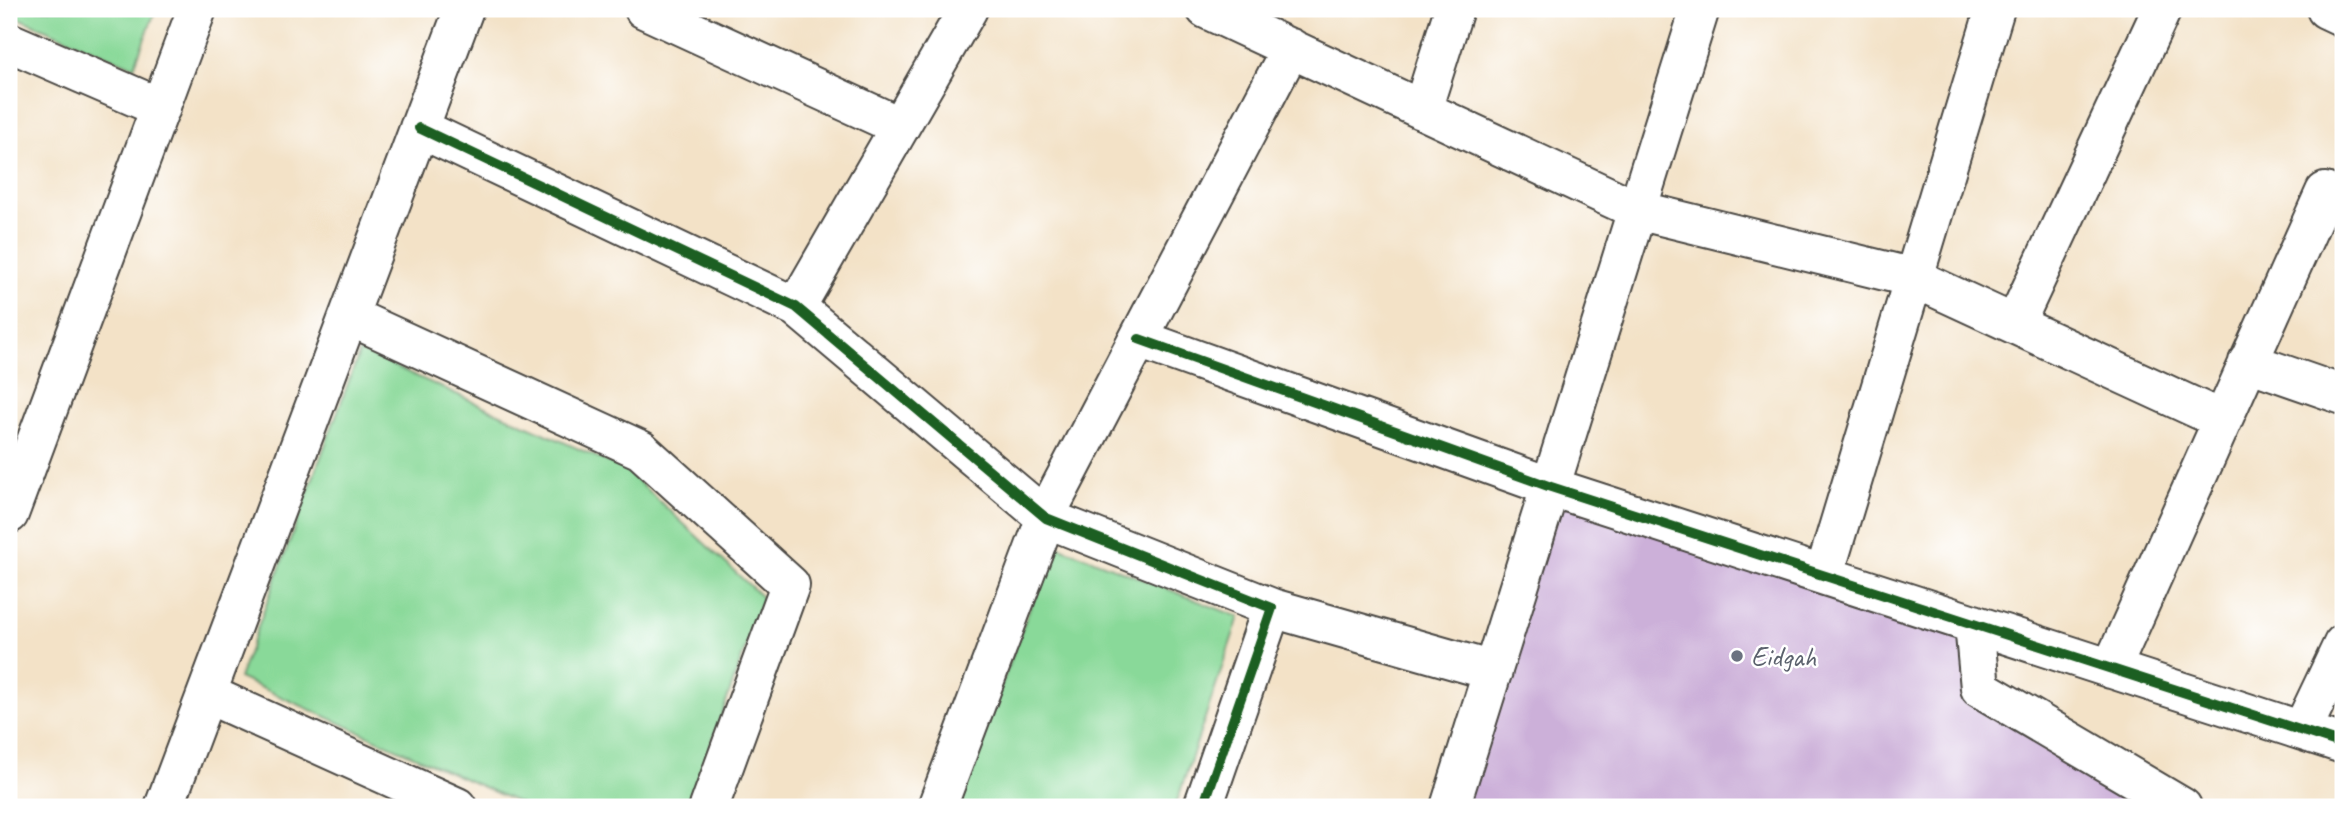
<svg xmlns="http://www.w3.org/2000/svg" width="2352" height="816" font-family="Caveat,sans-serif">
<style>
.green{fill:#89d999;stroke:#5a8262;stroke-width:2}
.building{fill:#ccb0d9}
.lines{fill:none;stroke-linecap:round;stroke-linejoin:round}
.minor-casing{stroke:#494642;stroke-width:42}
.minor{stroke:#fff;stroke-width:38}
.cycleway-casing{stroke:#fff;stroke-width:15}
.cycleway{stroke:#1b5e20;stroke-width:10}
.worship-dot{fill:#6b7280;stroke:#fff;stroke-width:2.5}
.labels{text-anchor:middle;stroke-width:5;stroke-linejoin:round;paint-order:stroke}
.worship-label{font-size:28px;fill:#5b616d;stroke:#fff;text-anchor:start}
</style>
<rect width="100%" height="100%" fill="#fff"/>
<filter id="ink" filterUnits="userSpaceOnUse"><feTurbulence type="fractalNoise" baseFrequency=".0143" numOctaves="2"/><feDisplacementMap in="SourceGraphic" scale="14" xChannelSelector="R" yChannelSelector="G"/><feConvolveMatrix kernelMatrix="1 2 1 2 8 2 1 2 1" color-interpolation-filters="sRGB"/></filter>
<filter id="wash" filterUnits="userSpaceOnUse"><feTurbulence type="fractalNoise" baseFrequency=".00686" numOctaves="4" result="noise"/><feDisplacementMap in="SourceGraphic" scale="28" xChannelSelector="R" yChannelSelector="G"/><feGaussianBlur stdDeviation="1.57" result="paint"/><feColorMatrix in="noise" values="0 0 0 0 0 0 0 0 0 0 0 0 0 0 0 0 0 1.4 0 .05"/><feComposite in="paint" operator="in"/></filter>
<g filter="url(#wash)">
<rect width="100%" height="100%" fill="#f3e2c7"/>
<path class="green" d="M9 9H156L134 67 9 14Z
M360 351 626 470 763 598 689 807H528L239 678Z
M1053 544 1239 617 1175 807H957Z"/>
<g id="blocks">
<path class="building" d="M1551 487 1974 624 1980 688 2182 807H1451Z"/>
</g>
</g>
<g filter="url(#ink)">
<use href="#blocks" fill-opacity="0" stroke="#494642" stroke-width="2"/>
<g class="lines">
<g class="minor-casing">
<path id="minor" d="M644 9 899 126
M1206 9 1637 210 1914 278 2222 420
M2326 9 2343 17
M9 42 161 108
M1422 110 1454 9
M419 128 796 307 1046 518 1272 608 1203 807
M796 307 968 9
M349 316 641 450 790 585 709 807
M2015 324 2162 9
M1139 339 1551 487 2343 744
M2248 362 2343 395
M9 514 197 9
M1824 575 1995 9
M1272 608 1493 671
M1974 624 1980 688 2182 807
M2111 669 2325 192 2343 200
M207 694 457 807
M2302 730 2343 644
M164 807 464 9
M937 807 1050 507 1291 48
M1450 807 1700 9"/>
</g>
<use href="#minor" class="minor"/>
<g class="cycleway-casing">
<path id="cycleway" d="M419 128 796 307 1046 518 1272 608 1203 807
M1139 339 1551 487 2343 744"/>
</g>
<use href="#cycleway" class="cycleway"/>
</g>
</g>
<circle class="worship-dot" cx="1737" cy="656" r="7"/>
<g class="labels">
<g class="worship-label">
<text x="1751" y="666">Eidgah</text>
</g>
</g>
<rect width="2352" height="816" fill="none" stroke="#fff" stroke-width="35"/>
</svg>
